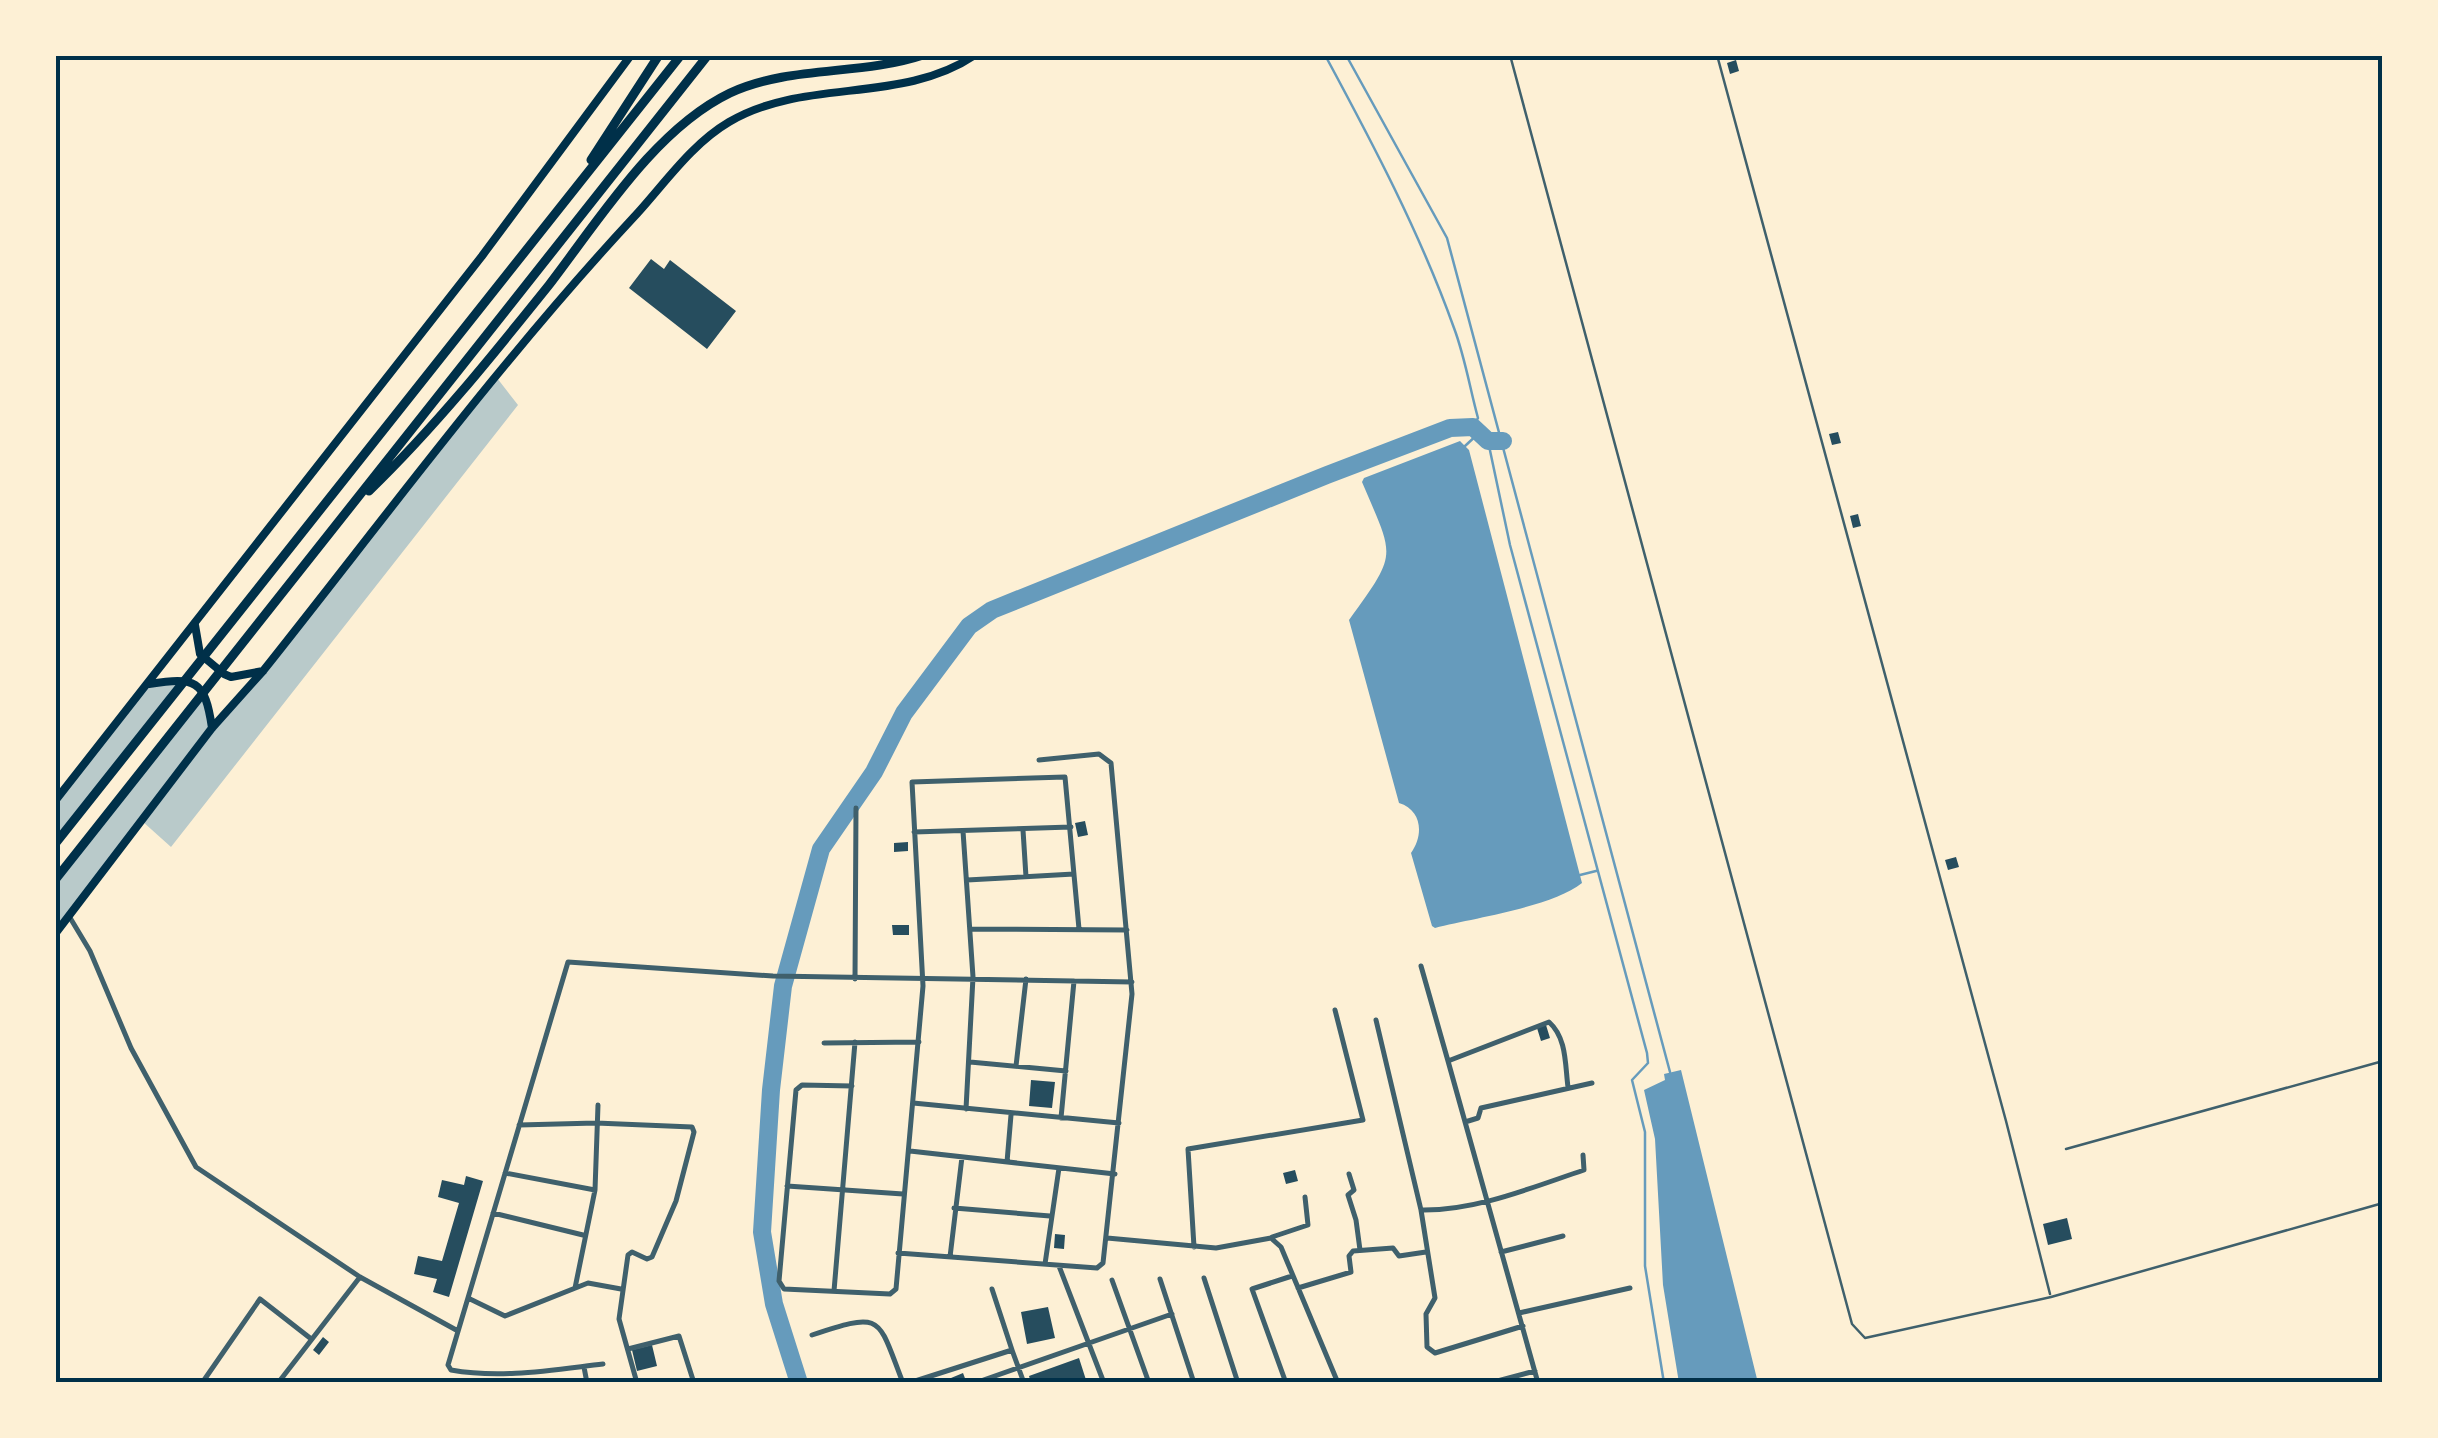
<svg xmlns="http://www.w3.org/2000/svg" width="2438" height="1438" font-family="Manrope,sans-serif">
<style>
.green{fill:#b9caca}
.water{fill:#669bbc}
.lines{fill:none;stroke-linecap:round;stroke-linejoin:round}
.stream{stroke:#669bbc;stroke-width:2.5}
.river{stroke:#669bbc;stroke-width:18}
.building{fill:#264d5e}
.service{stroke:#3f606c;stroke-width:2.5}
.minor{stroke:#3f606c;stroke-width:5}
.trunk{stroke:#003049;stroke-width:8}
.motorway{stroke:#003049;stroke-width:9}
.neatline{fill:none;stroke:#003049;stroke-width:4}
</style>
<rect width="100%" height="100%" fill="#fdf0d5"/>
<path class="green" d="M497 378 518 405 171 847 142 821 55 934V880L202 692 213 727Z
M181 679 55 844V801L149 684Z"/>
<path class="water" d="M1460 441 1469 450 1582 883C1552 907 1474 918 1435 928L1432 926 1411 853C1424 835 1422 810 1399 803L1349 620C1399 551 1394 558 1362 482L1364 478Z
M1681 1070 1758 1383H1679L1663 1285 1655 1139 1644 1090 1665 1080 1664 1074Z"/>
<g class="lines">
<path class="stream" d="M1325 55C1373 144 1420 233 1454 328 1465 357 1470 389 1478 418L1473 427
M1346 55 1447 238 1670 1072
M1488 441 1510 545 1647 1053 1648 1063 1632 1080 1645 1132V1266L1664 1383
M1465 446 1479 433
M1580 875 1596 871"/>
<path class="river" d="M799 1383 774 1304 762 1232 771 1090 783 986 821 849 874 772 904 713 969 626 992 610 1327 475 1450 428 1473 427 1488 441H1503"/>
</g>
<path class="building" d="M1736 60 1739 71 1730 74 1727 63Z
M651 259 664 269 670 260 736 311 707 349 629 288Z
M1838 432 1841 443 1832 445 1829 434Z
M1858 514 1861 526 1853 528 1850 516Z
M1085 821 1088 835 1078 837 1075 823Z
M908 842V851L894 852V843Z
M1956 857 1959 867 1948 870 1945 860Z
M892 925H909V935H893Z
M1546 1025 1550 1038 1541 1041 1537 1028Z
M1031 1080 1055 1082 1052 1108 1029 1106Z
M1295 1170 1298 1181 1286 1184 1283 1173Z
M466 1176 483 1181 449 1297 433 1292 437 1279 414 1274 418 1256 442 1261 459 1203 438 1197 442 1180 464 1185Z
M2067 1218 2072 1239 2048 1245 2043 1224Z
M1055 1234 1065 1235 1064 1249 1054 1248Z
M1048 1307 1055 1338 1027 1344 1021 1312Z
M323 1337 329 1342 319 1355 313 1350Z
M652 1345 657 1366 637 1371 632 1350Z
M1079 1358 1087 1383H1031L1029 1376Z
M963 1373 966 1381 953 1383 951 1378Z"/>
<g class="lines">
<path class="service" d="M1510 55 1852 1324 1865 1338 2051 1297 2383 1203
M1717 55 2006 1121 2050 1294
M2066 1149 2383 1061"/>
<path class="minor" d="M1023 830 1026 877
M963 831 973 977 966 1109
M914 832 1071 827
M967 880 1074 874
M69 916 90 951 131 1048 196 1167 360 1277 458 1331
M971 929 1127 930
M1421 966 1448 1061
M855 979 856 808
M1376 1020 1421 1210 1435 1298 1426 1314 1427 1347 1435 1353 1523 1326
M824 1043 919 1042
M970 1062 1066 1071
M1016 1066 1026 979
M852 1086 802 1085 796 1090 779 1281 784 1289 890 1294 896 1289 923 986 912 782 1065 777 1079 929
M913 1103 1119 1123
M1061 1118 1074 981
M1465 1122 1478 1118 1481 1108 1592 1083
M519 1125 596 1123 692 1127 694 1132 676 1201 652 1257 647 1259 632 1252 628 1255 619 1319 637 1383
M910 1151 1115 1174
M1007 1162 1011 1115
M505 1173 595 1190
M1349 1174 1354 1190 1348 1195 1356 1220 1360 1250
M787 1186 903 1194
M954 1208 1050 1216
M1421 1210C1476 1211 1533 1187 1584 1170L1583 1155
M493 1213 583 1235
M1272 1237 1308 1225 1305 1197
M1107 1238 1216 1248 1271 1238 1281 1247 1338 1383
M1194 1247 1188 1149 1363 1120 1335 1010
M1501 1252 1563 1236
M898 1253 1097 1268 1103 1263 1132 994 1111 763 1099 754 1039 760
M950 1257 962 1157
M1045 1264 1059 1168
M1059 1266 1104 1383
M1204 1278 1238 1383
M1160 1279 1194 1383
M1112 1280 1149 1383
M575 1288 595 1190 598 1105
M1298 1288 1351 1272 1349 1256 1353 1251 1393 1248 1399 1256 1426 1252
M834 1291 855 1042
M470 1299 505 1316 588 1283 621 1289
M1519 1313 1630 1288
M812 1335C884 1311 877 1316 903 1383
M628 1349 679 1336 694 1383
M1012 1350 1024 1383
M603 1364C552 1370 501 1379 451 1370L448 1365 568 962 773 976 1132 982
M584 1367 587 1383
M202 1383 260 1299 310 1338
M278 1383 360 1277
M909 1383 1012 1350 992 1289
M975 1383 1172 1314
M1286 1383 1252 1289 1292 1276
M1490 1383 1535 1371
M1538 1383 1448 1061 1549 1022C1567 1038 1565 1065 1568 1087"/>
<path class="trunk" d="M195 625 200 654 224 674 231 677 263 671
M149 684C195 677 205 679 212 728
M55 801 482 256 631 55
M55 934 212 728 263 671C384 519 500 361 633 218 663 186 690 145 729 122 805 77 901 105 975 55"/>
<path class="motorway" d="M591 160 659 55
M369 491C435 427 492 356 549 285 599 220 655 129 730 93 791 65 860 76 923 55
M55 844 681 55
M55 880 708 55"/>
</g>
<rect width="2438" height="1438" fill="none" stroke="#fdf0d5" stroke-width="115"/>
<rect x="58" y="58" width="2322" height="1322" class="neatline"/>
</svg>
